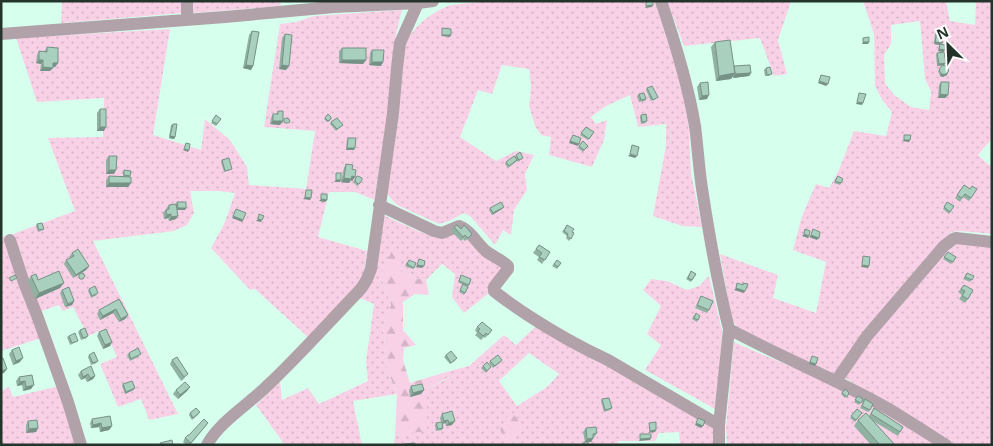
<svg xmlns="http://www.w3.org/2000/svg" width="993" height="446" font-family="'Noto Sans',sans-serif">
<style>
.grass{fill:url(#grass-dots);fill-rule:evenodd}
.forest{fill:url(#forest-firs)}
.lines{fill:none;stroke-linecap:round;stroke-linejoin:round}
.minor{stroke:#b1a1a9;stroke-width:12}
.wall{fill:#91b2a3}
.shaded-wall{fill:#769185}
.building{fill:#a9cfbe;stroke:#769185}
</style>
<defs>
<pattern id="grass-dots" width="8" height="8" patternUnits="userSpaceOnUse" patternTransform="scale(1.25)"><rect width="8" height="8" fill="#f9d1e6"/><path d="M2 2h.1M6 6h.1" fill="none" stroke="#d5b4c6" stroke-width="1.8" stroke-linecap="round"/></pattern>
<pattern id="forest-firs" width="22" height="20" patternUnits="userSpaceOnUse" patternTransform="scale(1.25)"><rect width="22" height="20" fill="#f9d1e6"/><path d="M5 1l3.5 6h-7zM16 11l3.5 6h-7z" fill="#d5b4c6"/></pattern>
</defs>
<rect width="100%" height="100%" fill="#d7ffed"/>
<path class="grass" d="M62 1H181V13L61 23Z
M192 1H280L281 6 193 13Z
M487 1H655L672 50 688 114 691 173 702 227 682 226 653 216 666 146V124L638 127 630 95 606 106 591 117 596 124 607 120 604 140 592 167 549 155 551 137 541 135 535 126 529 106 531 86 529 69 502 65 492 94 478 90 460 137 496 161 516 151 534 155 525 174 527 190 514 210 511 235 503 230 495 245 471 217 464 213 449 221 439 224 397 205 387 194 404 44C414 27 430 13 448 6 457 3 476 3 487 1Z
M666 1H791L778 40 787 74 774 76 760 38 684 46 674 19Z
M863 1H946L950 21 975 25 976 1H992V135L990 141 978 155 989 165H992V234L961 231 951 232 862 336 833 377 738 328 732 320 720 254 778 275 773 298 816 313 826 262 793 250 802 216 816 184 829 188 839 170 854 131 886 136 892 112 883 101 875 86 874 34ZM920 21 925 79 931 91 929 110 911 107 894 95 885 83 884 55 891 44V25Z
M402 10 396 34 387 117 375 200 355 192H329L318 237 367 251 364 273 359 286 310 339 255 289 250 290 211 248 225 222 235 193 219 191H190L194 213 187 225 174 231 93 241 178 414 149 420 141 399 118 407 100 364 117 357 104 329 88 336 73 307 63 311 59 305 39 312 25 276 13 234 75 211 48 138 103 137 104 98 37 102 16 38 170 29 153 135 201 150 205 119 230 140 247 167 249 185 306 189 315 131 264 127 280 24 296 22 314 16Z
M383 215 420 232 438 238 460 231 504 267 489 293 464 313 452 297 455 274 442 264 426 280 410 277 397 266 380 274 391 305 383 328 388 371 397 394 353 401 362 445H285L256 405 280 381 282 400 308 388 319 404 368 381 366 361 374 304 359 298Z
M6 236 41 338 1 351V238Z
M956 243 992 245V445H953L845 378 868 340 946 249Z
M709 276 722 331 720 364 715 409 645 370 661 345 647 334 661 306 643 290 651 279 667 281 687 290 699 286Z
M536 326 716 427 717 445H680L679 432 659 433 655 441H618V445H513L514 437 500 429 506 445H394L395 435 427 430V389L449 378 446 372 469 366 504 335 516 345ZM529 353 559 374 547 387 517 406 499 381Z
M734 342C778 363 826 378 868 401 892 414 914 430 937 445H803L801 442 793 445H727L726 427Z
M59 386 78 445H1V391L9 387 13 397Z"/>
<path class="forest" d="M393 249 400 251 398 267 410 277 426 280 429 295 415 294 403 302V330L416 345 404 348 403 360 410 383 446 372 449 377 427 389V431L395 435 397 394 388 371 383 328 391 305 380 274Z
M511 411 523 427 514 437 513 445H506L500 429Z"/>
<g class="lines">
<path class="minor" d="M187 1V20
M661 1C675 42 688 84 695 126 698 149 699 172 703 195 710 240 718 285 729 329 781 357 836 379 887 408 907 420 927 433 946 445
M1 34 225 17 334 7 418 3 433 1
M379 205 434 231 442 233 459 226C471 230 477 244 487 252 494 257 502 260 508 266V269L494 287V291C505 300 517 308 529 316 555 333 580 347 608 360L719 425
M10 240 23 280 38 318 68 402 81 445
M836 381 867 336 944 246 953 239 956 238 992 242
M207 445C218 423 250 403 267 386 299 356 328 323 358 292 365 285 368 278 371 269L393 113 397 68 400 43 418 3
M719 445V425L729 329"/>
</g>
<path class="wall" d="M252 31 253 66 251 70 243 68 249 35Z
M937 32 941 44 945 50 943 52 938 51 940 45 934 44 935 33Z
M285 34 286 70 279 69 282 38Z
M715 42 734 67 751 73 749 76 733 78V76L731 79 716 81 711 47Z
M47 47 58 63 55 67H53L50 71H40L41 64 36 63 37 55 39 51 44 52Z
M342 48 366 60 363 64 339 63V51Z
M372 50 381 66 369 65 370 53Z
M937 53 946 63 944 65 937 66 936 55Z
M941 67 947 75 943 77 940 76 938 71Z
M766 68 770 76H765L764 70Z
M941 82 948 95 945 98H938L939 85Z
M700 83 707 99 699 100 697 87Z
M647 88 656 99 651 101 646 90Z
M639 94 646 99 645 101 639 102 637 96Z
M100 109 104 131H97V113Z
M278 111 280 125 270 124 271 118 273 114H276Z
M328 114 330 121 327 122 324 119Z
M216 115 221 119 216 126 211 123Z
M641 115 646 123 641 124 640 117Z
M331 122 343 125 336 131 330 124Z
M173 124 175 137 174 139 169 138 171 125Z
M586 127 594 132 588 140 580 135Z
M348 138 355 148 354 150H346L347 140Z
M583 141 588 146 583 152 578 148Z
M516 155 522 159 518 162 517 161 508 168 505 164 506 162 515 157Z
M109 156 114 174H106V160Z
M222 160 230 170 224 172 221 162Z
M346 164 352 169 355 177 352 181 351 180 349 183 341 182 344 168Z
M124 170 130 177 131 183 128 187H106V180L109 176H123V172Z
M356 177 359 185 357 186 353 182Z
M836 178 843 179 840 185 834 183Z
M964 185 970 189H977L969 201 963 197 960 202 955 198Z
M177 202 186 208 185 210H177L176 219 169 221 168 218 164 219 163 213 169 205 176 204Z
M947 202 954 206 949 214 943 209Z
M490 208 502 209 492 215 489 210Z
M37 224 44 229 43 230 38 232 36 226Z
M567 225 572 232 574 233 569 241 566 238 567 236 562 232Z
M454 227 461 229 470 237 465 241 463 239 461 241 451 231Z
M539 245 550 252 542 264 537 260 539 257 533 253Z
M948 252 956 257 951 264 943 259Z
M72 253 89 266 86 270 73 278 64 264 66 260 70 258 69 257Z
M557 260 561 263 557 269 552 266Z
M407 262 414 268 413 269 405 266Z
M691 271 696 274 691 282 686 279Z
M967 273 974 276 970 282 963 279Z
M461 275 469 285 464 295 459 292 463 285 458 282Z
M31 276 38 280 60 288 35 299 28 281Z
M964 285 968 299 965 303 959 299 962 295 958 292Z
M89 289 97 295 91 298 88 291Z
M62 290 74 301 72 305 65 307 60 293Z
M701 296 709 310 707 313 695 308Z
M119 299 128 315 125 319 119 322 113 313 100 320 97 314 99 310Z
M694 315 700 316 697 322 692 319Z
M477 327 489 334 485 338 484 337 481 340 475 335 477 333 475 330Z
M80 330 87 338 81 340 78 332Z
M99 332 110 346 103 349 97 336Z
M69 336 76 342 70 345 67 337Z
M12 350 20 362 13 365 9 354Z
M129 353 140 356 130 361 127 355Z
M89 355 97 363 91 365 88 357Z
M446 355 456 360 450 364 444 357Z
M172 360 185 378 181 381 170 364Z
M490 361 501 362 493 368 489 363Z
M483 366 491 367 486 373 481 368Z
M81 371 95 376 93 379 87 382 85 378 81 380 78 375Z
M32 375 31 389 23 391 22 385 17 386 16 381 19 377Z
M123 384 135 388 133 390 125 394 122 386Z
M411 386 424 390 421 394 410 397 409 390Z
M190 387 187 391 178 399 173 394 176 390Z
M845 389 849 393 845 398 841 394Z
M858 396 863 399 859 405 854 402Z
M602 399 612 408 610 410 604 412 601 401Z
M865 399 870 410 868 412 860 408Z
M874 408 903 427 898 436 873 421 895 445H871L854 426 858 420 869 416Z
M857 409 862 413 855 422 850 418Z
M190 413 199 414 192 420 189 415Z
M442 414 452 425 446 426 445 423 442 424 443 428 442 430 436 431 435 425 436 423 441 422 440 418Z
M92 419 112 426 109 430 100 432 99 427 91 428 90 423Z
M28 421 38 428 36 432 26 433V425Z
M208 423 190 445H186L183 442 185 438 189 435Z
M586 428 597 433 591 442H588V445H582L584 442H585L583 432Z"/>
<path class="shaded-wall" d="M653 5 652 7 645 8 646 6Z
M442 35H451L450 37 441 36Z
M863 42H869L868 44H862Z
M935 42 942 43 941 45 934 44Z
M939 49 945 50 943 52 938 51Z
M39 60H43L41 64 36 63Z
M342 60H366L363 64 339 63Z
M372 62H383L381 66 369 65Z
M53 63H58L55 67H51Z
M946 63 944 65 937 66 939 64Z
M246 65 253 66 251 70 243 68Z
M282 65 289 66 286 70 279 69Z
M43 67 53 68 50 71H40Z
M735 73 731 79 716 81 719 76Z
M751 73 749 76 733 78 735 74Z
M948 73 947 75 943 77 940 76 941 74Z
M819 81 828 84 826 86 818 83Z
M940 94 948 95 945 98H938Z
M709 95 707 99 699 100 702 96Z
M857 102 863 103 862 105 856 104Z
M273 121H283L280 125 270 124Z
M100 127H106L104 131H97Z
M170 136 175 137 174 139 169 138Z
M904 140H910L909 142 902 141Z
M570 141 579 144 578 146 569 143Z
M347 148H355L354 150H346Z
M184 149 189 150 188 152 183 150Z
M630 154 637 156 635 158 628 156Z
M109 170H116L114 174H106Z
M352 176 355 177 352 181 351 180 349 183 341 182 344 178Z
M336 180H341L340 182H334Z
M109 183H131L128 187H106Z
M305 197 311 198 310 200 303 199Z
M321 199 327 200 325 202 319 201Z
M504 207 502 209 492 215 493 213Z
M178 208H186L185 210H176Z
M171 214 168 218 164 219 167 215Z
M178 216 176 219 169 221 171 217Z
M233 216 243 220 242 222 232 218Z
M258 219 262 220 261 222 256 221Z
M804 234 809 236 808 238 802 236Z
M811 235 819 238 817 240 809 237Z
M417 265 424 266 422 268 416 267Z
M862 265 869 266 868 268 861 267Z
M89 266 86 270 73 278 76 275Z
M64 283 60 288 35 299 39 293Z
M736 288 745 291 744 293 734 290Z
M74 301 72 305 65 307 68 304Z
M116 309 113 313 100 320 103 316Z
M128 315 125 319 119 322 121 319Z
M112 342 110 346 103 349 105 345Z
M23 358 20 362 13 365 16 361Z
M810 362 816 364 815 366 809 364Z
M7 369 4 373 1 374V371Z
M88 374 85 378 81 380 83 377Z
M95 376 93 379 87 382 90 378Z
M25 381 22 385 17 386 20 382Z
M34 385 31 389 23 391 26 387Z
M190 387 187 391 178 399 180 395Z
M135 388 133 390 125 394 126 392Z
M424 390 421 394 410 397 413 393Z
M448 420 445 423 442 424 444 421Z
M455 421 452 425 446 426 449 423Z
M101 423 99 427 91 428 93 425Z
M696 423 703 426 701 428 695 425Z
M112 426 109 430 100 432 102 428Z
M38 428 36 432 26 433 29 429Z
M656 430 655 432 648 433 650 431Z
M593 438 591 442H585L587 439Z
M651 438 650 440 639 441 640 439Z"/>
<path class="building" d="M646 1H653V5L646 6Z
M442 28 451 29V35H442Z
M252 31 259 32 253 66 246 65Z
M937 32H943L942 43 935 42Z
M285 34 292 35 289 66 282 65Z
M869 37V42H863V38Z
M730 40 735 73 719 76 715 42Z
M940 44 945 45V50L939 49Z
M47 47 58 48V63H53V68L43 67V60H39V51L47 52Z
M342 48H366V60H342Z
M372 50H384L383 62H372Z
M944 52 946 63 939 64 937 53Z
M750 65 751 73 735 74 734 66Z
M939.5 70a4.5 4.5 0 1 1 9 0a4.5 4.5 0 1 1-9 0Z
M770 67 772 74 767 75 766 68Z
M821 75 830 77 828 84 819 81Z
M708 82 709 95 702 96 700 83Z
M941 82H949L948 95 940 94Z
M652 86 658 97 653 100 647 88Z
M644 93 646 99 641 100 639 94Z
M859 93 866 94 863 103 857 102Z
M100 109H106V127H100Z
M278 111H283V121H273V114H278Z
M328 114 331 117V119L328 121 325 118Z
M646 114 647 121 642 122 641 115Z
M216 115 221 119 217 124 212 121Z
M286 118 289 119 290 122 288 123H285L284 122V119Z
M337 118 343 125 337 129 331 122Z
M173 124H177L175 137 170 136Z
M586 127 594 132 589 139 581 133Z
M573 135 581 138 579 144 570 141Z
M904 135H911L910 140H904Z
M348 138H356L355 148H347Z
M583 141 588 146 584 150 579 146Z
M186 143 190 144 189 150 184 149Z
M632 145 639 147 637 156 630 154Z
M520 152 523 158 519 160 516 155Z
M109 156H117L116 170H109Z
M514 156 517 160 509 166 506 162Z
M229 158 232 169 225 171 222 160Z
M346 164 353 165 352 169 356 170 355 177 352 176 351 179 344 178Z
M124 170 131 171 130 176 124 175Z
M336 173H341V180H336Z
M109 176 131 177V183H109Z
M358 176 362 178V180L360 183 358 184 355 181 356 177Z
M838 176 843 179 841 183 835 181Z
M964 185 970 189 972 186 977 189 971 198 965 194 962 198 957 195Z
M306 190H312L311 198 305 197Z
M321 194H327V200L321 199Z
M177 202H186V208H178Z
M501 202 504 207 493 213 490 208Z
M947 202 954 206 950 212 944 207Z
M176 204 178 216 171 217V214L167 215 166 210 169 209V205Z
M236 209 246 213 243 220 233 216Z
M259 214 264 216 262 220 258 219Z
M42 223 44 229 39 230 37 224Z
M457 225 461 229 464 225 472 234 468 238 465 235 463 237 454 227Z
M567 225 574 229 572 232 574 233 571 239 567 236 568 234 564 231Z
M805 229 810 231 809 236 804 234Z
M813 229 820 232 819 238 811 235Z
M539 245 550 252 545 260 539 257 542 253 536 249Z
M78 249 89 266 76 275 66 260 74 256 72 253Z
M948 252 956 257 953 262 944 257Z
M863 256 870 257 869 266 862 265Z
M419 259 425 261 424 266 417 265Z
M409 260 416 263 414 268 407 264Z
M557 260 561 263 558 267 554 264Z
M59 271 64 283 39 293 31 276 36 274 38 280Z
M691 271 696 274 692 280 688 278Z
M81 273 84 274 85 276 83 279H80L79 277V274Z
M967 273 974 276 972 280 965 277Z
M15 275 17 278 11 281 9 278Z
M461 275 471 279 469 285 459 281Z
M737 283 743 285V283L748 284 745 291 736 288Z
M463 284 468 287 465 293 460 290Z
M964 285 973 290 968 299 962 296 965 291 961 289Z
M95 286 98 293 92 296 89 289Z
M69 287 74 301 68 304 62 290Z
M701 296 713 301 709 310 697 305Z
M119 299 128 315 121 319 116 309 103 316 99 310Z
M696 313 700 316 698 320 694 318Z
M482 322 492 330 488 335 486 333 483 336 478 331 480 329 477 327Z
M85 328 88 336 83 338 80 330Z
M106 329 112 342 105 345 99 332Z
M75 333 78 341 72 343 69 336Z
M19 347 23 358 16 361 12 350Z
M138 348 141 354 131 359 129 353Z
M451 351 457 358 451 363 446 355Z
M94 352 98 361 93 363 89 355Z
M498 355 502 360 495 366 490 361Z
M812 356 818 358 816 364 810 362Z
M177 357 188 374 184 377 172 360Z
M3 358 7 369 1 371V359Z
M487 362 491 367 487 371 483 366Z
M91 366 95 376 90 378 88 374 83 377 81 371Z
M32 375 34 385 26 387 25 381 20 382 19 377Z
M132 381 135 388 126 392 123 384Z
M185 382 190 387 180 395 176 390Z
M422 384 424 390 413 393 411 386Z
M845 389 849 393 847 397 842 393Z
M858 396 863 399 861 403 855 400Z
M609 398 612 408 605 410 602 399Z
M865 399 873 404 870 410 862 406Z
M196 408 200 412 193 418 190 413Z
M874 408 903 427 900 432 871 414Z
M857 409 862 413 856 420 851 416Z
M452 411 455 421 449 423 448 420 444 421 442 414Z
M866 413 895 445H880L858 420Z
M110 416 112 426 102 428 101 423 93 425 92 419Z
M698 418 705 421 703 426 696 423Z
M204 419 208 423 191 443 185 438 188 435H189Z
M37 420 38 428 29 429 28 421Z
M442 422 443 428 438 429 436 423Z
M656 422V430L650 431 649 423Z
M596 427 597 433 593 434V438L587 439 586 428Z
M640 434H651V438L640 439Z
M172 440 173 445H161L160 443Z
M584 442H588V445H584Z
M415 443V445H404V444Z"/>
<rect width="993" height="446" fill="none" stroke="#24342d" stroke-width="5"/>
<g transform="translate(948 45) rotate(336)" stroke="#ffffff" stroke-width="4" paint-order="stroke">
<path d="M0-4L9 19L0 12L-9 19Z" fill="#24342d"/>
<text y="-8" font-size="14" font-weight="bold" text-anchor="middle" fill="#24342d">N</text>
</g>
</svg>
